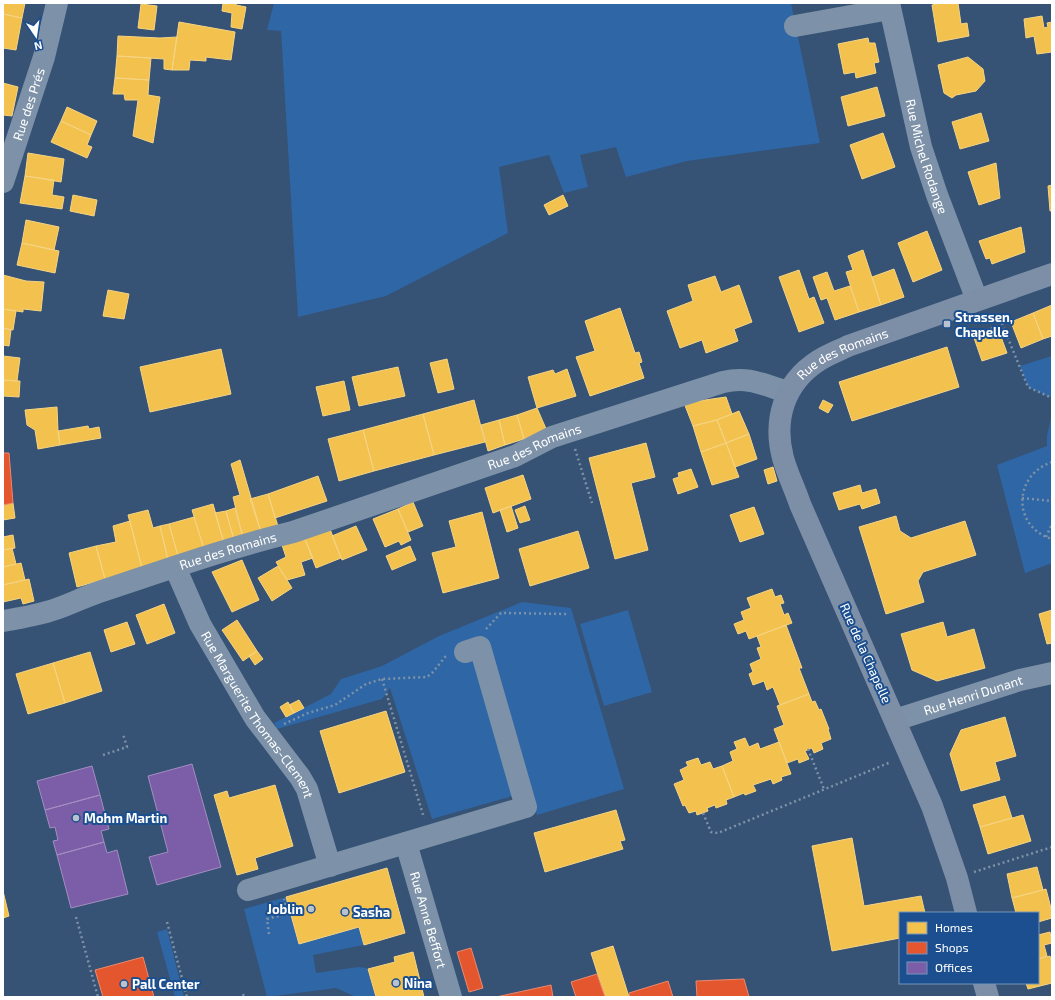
<svg xmlns="http://www.w3.org/2000/svg" width="1055" height="1000" font-family="'Exo 2',sans-serif">
<style>
.green{fill:#2f66a5}
.homes{fill:#f2c14e;stroke:#f6d483}
.shops{fill:#e4572e;stroke:#ec896d}
.offices{fill:#7b5ea7;stroke:#a38ec1}
.lines{fill:none;stroke-linecap:round;stroke-linejoin:round}
.path{stroke:#7d92a8;stroke-width:2.5;stroke-dasharray:2 3;stroke-linecap:butt}
.minor{stroke:#7d92a8;stroke-width:22}
.major{stroke:#7d8ea7;stroke-width:22}
.poi-dot{fill:#b9c2ce;stroke:#1b4f8f;stroke-width:1.5}
.labels{text-anchor:middle;stroke-width:4;stroke-linejoin:round;paint-order:stroke}
.street-label{font-size:13px;fill:#fff;stroke:#1b4f8f}
.poi-label{font-size:13px;font-weight:bold;fill:#fff;stroke:#1b4f8f;text-anchor:start}
</style>
<rect width="100%" height="100%" fill="#365274"/>
<path class="green" d="M274 3H791L820 143 687 161 626 177 616 147 580 155 588 187 564 193 549 155 499 167 508 233 386 296 298 317 281 31 267 30Z
M1052 356V398L1028 387 1020 366Z
M1052 413V563L1025 573 997 465 1047 446V436Z
M522 602 571 608 624 789 537 815 530 791 432 819 390 688 382 699 277 729 274 723 331 694 341 679 382 666 439 636Z
M628 610 652 692 604 706 580 624Z
M286 897 299 944 359 927 364 945 313 955 316 973 358 967 367 968 375 997H356L336 988 267 997 244 909Z
M167 929 184 997H175L157 932Z"/>
<path class="homes" d="M3 3H25L22 18 3 14Z
M223 3H236V5L246 7 242 29 231 27 232 13 222 11Z
M942 3H958L961 24 967 23 969 36 938 42 932 5Z
M141 4 157 6 154 30 138 28Z
M3 14 22 18 16 50 3 48Z
M1042 16 1044 28 1048 27 1047 23 1052 22V52L1037 54 1034 36 1026 38 1024 19Z
M179 22 235 32 231 60 206 57V61L190 60 189 70H172Z
M118 36 160 38 177 37 172 70 164 69V59L117 56Z
M868 38 869 43H875L879 62 874 63 876 73 856 78 855 72 844 74 838 44Z
M117 56 151 58 149 80 115 78Z
M968 57 983 69 985 81 976 91 956 95 952 98 944 93 938 65Z
M115 78 149 80 148 95 160 97 153 143 133 136 138 100H125L124 94H113Z
M3 83 18 87 12 116 3 115Z
M877 87 885 116 848 126 841 97Z
M67 107 97 121 91 135 61 121Z
M981 113 989 141 960 149 952 122Z
M61 121 91 135 87 145 92 147 87 158 51 142Z
M883 133 895 167 862 179 850 145Z
M28 153 64 159 61 182 25 176Z
M996 163 1000 198 979 205 968 172Z
M25 176 54 180 52 195 64 197 62 209 20 203Z
M1052 185V211H1050L1048 186Z
M73 195 97 200 94 216 70 211Z
M563 195 568 206 549 215 544 205Z
M26 220 59 227 54 250 22 243Z
M1021 227 1025 252 992 264 990 258 986 259 979 241Z
M927 231 942 270 913 282 898 243Z
M22 243 59 251 55 273 17 265Z
M863 250 881 305 859 312 846 272 853 270 848 256Z
M894 269 904 297 881 305 872 277Z
M799 270 809 299 814 297 824 323 799 332 779 277Z
M827 272 834 291 850 286 859 312 835 320 827 298 821 300 813 277Z
M3 275 26 281 44 282 41 311 23 309V312L3 309Z
M715 276 721 292 739 285 752 322 734 329 738 341 706 353 702 340 680 348 667 311 693 301 688 285Z
M108 290 129 294 124 319 103 316Z
M1052 305V336L1043 339 1033 313Z
M620 308 635 353 639 352 642 362 639 363 644 378 590 396 576 357 595 351 585 321Z
M3 309 16 311 13 330 3 328Z
M1033 313 1043 339 1021 348 1011 322Z
M997 326 1007 353 982 361 973 335Z
M3 328 11 330 9 346 3 345Z
M947 347 959 387 852 421 839 382Z
M221 349 231 394 150 412 140 367Z
M3 356 20 358 17 381 3 380Z
M447 359 454 389 438 393 430 363Z
M398 367 405 396 359 406 352 377Z
M567 369 576 396 537 408 528 377 553 370 555 374Z
M3 380 20 381 19 397 3 396Z
M344 381 350 410 323 416 316 387Z
M726 397 732 414 717 420 693 426 684 403Z
M474 400 485 442 434 455 423 414Z
M823 400 833 405 828 413 819 408Z
M57 407 58 431 60 445 38 449 35 430 27 425 25 410Z
M537 408 547 431 524 439 517 415Z
M739 411 749 434 726 443 717 420Z
M423 414 434 455 374 471 363 430Z
M517 415 524 439 505 445 499 420Z
M499 420 505 445 488 451 481 425Z
M717 420 726 443 701 452 693 426Z
M88 426 89 429 99 427 101 438 60 445 58 431Z
M363 430 374 471 339 481 328 439Z
M749 434 757 459 735 467 726 443Z
M646 443 655 477 631 483 648 550 615 559 589 458Z
M726 443 739 477 712 485 701 452Z
M240 460 261 532 243 538 233 497 240 495 231 464Z
M773 467 777 481 768 484 764 470Z
M691 469 698 487 678 494 673 479 679 477 678 473Z
M523 475 531 499 493 513 485 488Z
M318 476 327 501 275 518 268 494Z
M860 485 862 493 876 489 880 503 862 509 860 504 839 510 833 493Z
M268 494 278 526 261 532 250 499Z
M413 502 423 526 408 532 398 509Z
M13 503 15 518 3 520V505Z
M213 504 224 543 204 549 192 510Z
M511 506 518 528 507 532 500 510Z
M525 506 530 520 520 523 515 510Z
M754 507 764 534 740 542 730 515Z
M235 508 243 538 234 540 226 511Z
M398 509 411 540 401 545 399 541 385 547 373 519Z
M148 510 153 528 160 526 168 560 142 568 128 515Z
M226 511 234 540 224 543 215 513Z
M482 512 499 578 443 593 432 553 456 547 449 521Z
M896 516 900 531 911 538 965 521 976 555 923 572 918 581 924 602 886 614 859 527Z
M194 517 204 549 178 556 169 524Z
M130 521 142 568 105 579 96 546 116 542 113 526Z
M169 524 178 556 168 560 160 526Z
M356 526 367 550 342 560 332 536Z
M330 529 341 558 316 568 305 539Z
M578 531 589 568 530 586 519 549Z
M13 535 15 548 3 550V537Z
M304 537 313 558 301 562 305 575 287 580 276 562 286 557 282 545Z
M96 546 105 579 77 587 69 553Z
M410 546 416 560 392 570 386 556Z
M12 548 16 564 3 567V550Z
M242 560 259 600 232 612 212 572Z
M21 563 25 580 3 585V567Z
M278 566 292 588 272 601 258 578Z
M29 579 34 601 23 604 21 598 3 602V585Z
M772 589 775 597 781 595 784 603 780 604 784 615 788 613 792 623 749 639 746 631 738 634 734 624 744 620 741 612 751 608 747 598Z
M164 604 175 633 147 644 136 615Z
M1052 610V643L1047 644 1039 614Z
M237 620 257 651 243 661 222 630Z
M127 622 135 644 111 652 104 630Z
M943 622 947 637 974 629 985 668 937 681 912 670 901 634Z
M786 625 802 668H799L809 694 780 705 773 687 767 690 764 681 753 685 749 674 753 672 750 664 761 659 757 648 761 647 757 636Z
M257 651 263 659 255 665 249 656Z
M90 652 102 691 65 703 53 663Z
M53 663 65 703 28 714 16 674Z
M809 694 812 702 815 701 819 710 821 709 829 729H828L831 739 821 743 823 749 814 753 812 748 805 751 809 759 799 763 798 759 787 763 774 729 784 725 777 706Z
M299 700 304 708 294 713 289 705Z
M288 702 294 713 286 717 280 707Z
M386 711 405 772 339 793 320 731Z
M1005 717 1016 756 995 762 1000 780 961 791 950 754 961 730Z
M745 738 749 747 758 743 760 749 779 742 791 774 781 777 782 780 773 784 771 779 753 785 756 791 745 795 744 793 734 797 722 766 733 761 730 752 737 749 734 742Z
M698 758 701 765 710 762 713 769 722 766 734 797 726 800 727 804 716 808 715 805 707 808 708 811 697 815 696 811 689 813 685 805 683 806 674 784 684 780 680 770 688 766 686 762Z
M275 785 293 846 255 858 258 869 237 875 214 795 227 791 229 798Z
M1005 796 1012 818 980 827 973 805Z
M616 810 625 840 620 841 623 849 545 872 534 833Z
M1023 815 1031 841 988 854 980 827Z
M852 838 864 906 921 896 925 913H900V938L832 951 812 846Z
M1037 867 1043 890 1012 898 1007 874Z
M387 868 405 933 364 945 359 927 299 944 286 897Z
M1046 889 1052 912V918L1038 922V913H1016L1012 898Z
M3 891 9 916 3 918Z
M1050 932 1052 943 1044 945 1047 956 1038 959V935Z
M613 946 629 997H605L591 953Z
M413 952 424 997H376L368 969 395 962 394 957Z
M1050 956 1052 964V983L1028 989 1026 983H1038V959Z"/>
<path class="shops" d="M3 453H9L13 503 3 505Z
M471 948 483 988 469 992 457 952Z
M143 957 154 997H103L95 970Z
M597 974 605 997H576L571 982Z
M744 979 749 997H697L696 981Z
M668 981 673 997H630L629 993Z
M551 985 553 997H496Z"/>
<path class="offices" d="M192 764 221 867 157 885 149 857 168 852 148 776Z
M92 766 100 795 45 810 37 781Z
M100 795 109 829 101 831 104 842 57 855 53 841 58 840 55 827 50 828 45 810Z
M104 842 107 853 117 850 128 894 71 908 57 855Z"/>
<g class="lines">
<path class="path" d="M998 314 1028 387 1052 398
M575 449 592 503
M1052 462C1013 475 1012 527 1052 539
M1022 498 1052 501
M1046 537 1052 524
M486 629 501 613 569 614
M382 679 424 818
M284 724 308 713 335 705 366 684 382 679 427 677 433 672 445 657 447 656
M808 749 824 789
M103 755 127 747 123 734
M703 813 711 832 718 833 891 762
M974 872 1052 847
M76 917 98 997
M167 922 187 997
M269 934 267 919 287 914 284 899
M243 994 244 997"/>
<g class="minor">
<path id="s1" d="M889 3 921 147 937 195 977 300"/>
<path d="M795 26 890 9"/>
<path id="s2" d="M3 182 44 57 57 3"/>
<path id="s3" d="M175 567 200 624 255 718 300 777 307 789 330 866"/>
<path id="s4" d="M3 621C21 618 39 615 56 609 71 604 84 597 99 592 163 571 227 548 293 532L515 456 552 437 723 382C750 376 763 385 788 392"/>
<path id="s5" d="M895 720 1020 680 1052 673"/>
<path id="s6" d="M406 843 451 997"/>
<path d="M248 890 526 807 480 647 465 652"/>
</g>
<g class="major">
<path id="s7" d="M966 913 957 878 932 806 800 504C795 489 787 473 783 458 773 420 784 383 818 361 827 355 838 351 848 346L1052 274"/>
<path d="M984 983 988 997"/>
</g>
</g>
<g class="poi-dot">
<rect x="943" y="320" width="8" height="8" rx="2"/>
<circle cx="76" cy="818" r="4"/>
<circle cx="311" cy="909" r="4"/>
<circle cx="345" cy="912" r="4"/>
<circle cx="396" cy="983" r="4"/>
<circle cx="124" cy="984" r="4"/>
</g>
<g class="labels">
<g class="street-label">
<text dy="5" stroke="none"><textPath href="#s2" startOffset="82">Rue des Prés</textPath></text>
<text dy="5" stroke="none"><textPath href="#s1" startOffset="158">Rue Michel Rodange</textPath></text>
<text dy="5" stroke="none"><textPath href="#s7" startOffset="627">Rue des Romains</textPath></text>
<text dy="5" stroke="none"><textPath href="#s4" startOffset="560">Rue des Romains</textPath></text>
<text dy="5" stroke="none"><textPath href="#s4" startOffset="236">Rue des Romains</textPath></text>
<text transform="translate(866 653) rotate(66)" y="5">Rue de la Chapelle</text>
<text dy="5" stroke="none"><textPath href="#s5" startOffset="82">Rue Henri Dunant</textPath></text>
<text dy="5" stroke="none"><textPath href="#s3" startOffset="170">Rue Marguerite Thomas-Clement</textPath></text>
<text dy="5" stroke="none"><textPath href="#s6" startOffset="80">Rue Anne Beffort</textPath></text>
</g>
<g class="poi-label">
<text x="955" y="322">Strassen,<tspan x="955" dy="15">Chapelle</tspan></text>
<text x="84" y="823">Mohm Martin</text>
<text x="303" y="914" text-anchor="end">Joblin</text>
<text x="353" y="917">Sasha</text>
<text x="404" y="988">Nina</text>
<text x="132" y="989">Pall Center</text>
</g>
</g>
<rect width="1055" height="1000" fill="none" stroke="#ffffff" stroke-width="8"/>
<rect x="899" y="912" width="140" height="72" fill="#1b4f8f" stroke="#7695bc"/>
<rect x="907" y="922" width="20" height="12" fill="#f2c14e" stroke="#7695bc"/>
<text x="935" y="932" font-size="12" fill="#ffffff">Homes</text>
<rect x="907" y="942" width="20" height="12" fill="#e4572e" stroke="#7695bc"/>
<text x="935" y="952" font-size="12" fill="#ffffff">Shops</text>
<rect x="907" y="962" width="20" height="12" fill="#7b5ea7" stroke="#7695bc"/>
<text x="935" y="972" font-size="12" fill="#ffffff">Offices</text>
<g transform="translate(36 36) rotate(167)" stroke="#1b4f8f" stroke-width="3" paint-order="stroke">
<path d="M0-3L7 15L0 10L-7 15Z" fill="#ffffff"/>
<text y="-6" font-size="11" font-weight="bold" text-anchor="middle" fill="#ffffff">N</text>
</g>
</svg>
